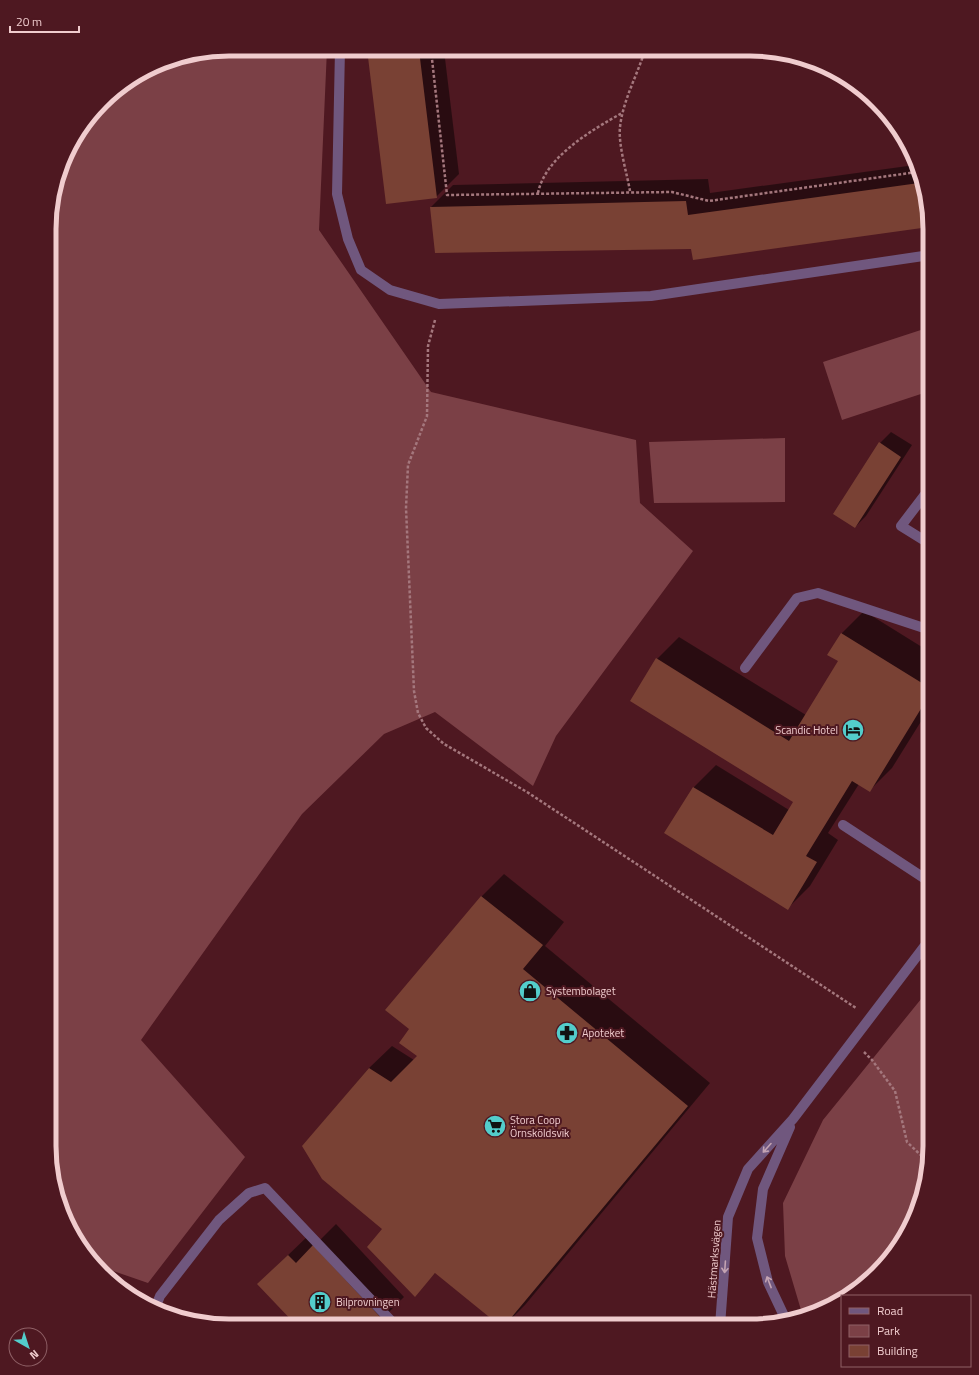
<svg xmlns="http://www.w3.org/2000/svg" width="979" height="1375" font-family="'Titillium Web',sans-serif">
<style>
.green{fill:#7b4046}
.shadow{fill:#0007}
.building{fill:#794134}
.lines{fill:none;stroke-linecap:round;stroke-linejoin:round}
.path{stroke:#a4777d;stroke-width:2.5;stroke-dasharray:3 2;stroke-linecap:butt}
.lane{stroke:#70577e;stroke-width:10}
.street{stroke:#70577e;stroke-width:10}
.oneway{stroke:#c3a3b2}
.labels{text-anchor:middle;stroke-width:4;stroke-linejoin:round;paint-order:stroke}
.poi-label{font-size:11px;fill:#f0ccce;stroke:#4e1821;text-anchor:start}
.street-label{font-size:11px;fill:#f0ccce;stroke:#4e1821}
.rim{fill:none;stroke:#f0ccce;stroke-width:5}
</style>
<rect width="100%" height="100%" fill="#4e1821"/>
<path class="green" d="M229 49H327L319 230 431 392 636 440 640 503 693 551 556 736 533 786 435 712 384 734 302 814 141 1040 245 1157 148 1283 93 1264 68 1225 49 1146 51 206 73 139 111 94 171 59Z
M930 327V391L842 420 823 362Z
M785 438V502L654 503 649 442Z
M930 988V1158L920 1204 899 1246 868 1281 846 1296H842V1299C831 1306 814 1316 801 1310L785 1256 783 1203 823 1120Z"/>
<path class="shadow" d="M368 49 444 50 459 174 436 197Z
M915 165 929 226 694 259 692 248 436 252 431 207 453 185 708 179 710 193Z
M891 432 912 445 866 516 855 527 880 443Z
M864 611 930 652V707L892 768 870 790 859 784 828 833 838 840 810 886 788 908 665 833 694 787 716 765 789 810 794 802 657 659 679 637 806 715 839 661 842 633Z
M504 874 564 922 545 946 710 1083 525 1305 505 1325H500L436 1272 415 1295 384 1229 303 1146 369 1068 392 1046 414 1060 418 1056 410 1029 386 1010 482 896Z
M336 1224 404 1297 376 1325H295L296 1324 258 1284 311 1233 319 1241Z"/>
<path class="building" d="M367 49 419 50 437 198 386 204Z
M919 183 929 227 693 260 691 249 435 253 430 207 686 201 688 215Z
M879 442 901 457 855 528 833 514Z
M841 633 930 688V694L870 792 852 781 806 856 817 862 788 910 664 833 693 787 773 835 793 802 630 701 656 658 789 741 838 661 827 655Z
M481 896 543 945 523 969 688 1106 505 1325H499L435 1273 415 1297 367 1247 382 1229 322 1179 302 1146 369 1068 391 1082 417 1056 399 1043 409 1029 385 1010Z
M313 1245 383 1320 377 1325H296L257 1284 288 1255 296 1263Z"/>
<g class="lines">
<path class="path" d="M431 50 447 195 672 192 709 201 917 172
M630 191C627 174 618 144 620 127 623 100 637 76 645 50
M538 193C545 157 592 130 622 113
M435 320 428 346 427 416 408 465 406 508 414 691 418 713 426 728 444 744 527 792 856 1008
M864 1052 872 1060 895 1091 907 1142 929 1163"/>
<path class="lane" d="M340 49 337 194 348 239 361 270 390 290 439 304 651 296 930 255
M930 544 901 526 930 488
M745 668 797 598 818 593 930 630
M843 825 930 882
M156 1306 160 1296 219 1220 249 1193 265 1188 395 1325"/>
<path class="street" d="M785 1318 768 1282 757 1238 763 1189 790 1127
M720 1326 728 1217 748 1169 793 1119 930 939"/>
</g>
<defs><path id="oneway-shaft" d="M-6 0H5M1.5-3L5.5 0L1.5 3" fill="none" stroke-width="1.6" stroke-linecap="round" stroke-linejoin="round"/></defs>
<g class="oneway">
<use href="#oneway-shaft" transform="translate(767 1148) rotate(132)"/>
<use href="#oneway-shaft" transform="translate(725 1267) rotate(94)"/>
<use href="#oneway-shaft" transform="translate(769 1282) rotate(-111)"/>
</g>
<defs>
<g id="hotel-disc" transform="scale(1.15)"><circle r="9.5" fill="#53cdcb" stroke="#4e1821"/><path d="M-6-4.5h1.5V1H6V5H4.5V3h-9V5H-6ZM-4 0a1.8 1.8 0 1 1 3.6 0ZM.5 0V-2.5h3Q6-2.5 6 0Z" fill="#111"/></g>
<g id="shop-disc" transform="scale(1.15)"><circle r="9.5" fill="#53cdcb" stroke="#4e1821"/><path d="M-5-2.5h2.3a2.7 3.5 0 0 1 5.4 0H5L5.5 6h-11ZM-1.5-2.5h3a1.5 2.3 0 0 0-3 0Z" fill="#111"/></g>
<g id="pharmacy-disc" transform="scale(1.15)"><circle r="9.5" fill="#53cdcb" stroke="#4e1821"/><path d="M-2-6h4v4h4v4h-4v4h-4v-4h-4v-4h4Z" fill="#111"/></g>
<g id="supermarket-disc" transform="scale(1.15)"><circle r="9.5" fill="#53cdcb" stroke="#4e1821"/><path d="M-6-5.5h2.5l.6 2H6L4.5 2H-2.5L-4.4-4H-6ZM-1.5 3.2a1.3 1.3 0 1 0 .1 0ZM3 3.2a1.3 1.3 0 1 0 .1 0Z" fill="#111"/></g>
<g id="building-disc" transform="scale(1.15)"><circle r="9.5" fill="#53cdcb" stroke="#4e1821"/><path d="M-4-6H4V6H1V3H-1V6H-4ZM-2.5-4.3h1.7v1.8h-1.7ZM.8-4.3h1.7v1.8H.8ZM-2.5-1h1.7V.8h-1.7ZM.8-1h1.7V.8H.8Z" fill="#111"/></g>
</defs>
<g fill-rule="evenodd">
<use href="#hotel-disc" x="853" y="730"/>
<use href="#shop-disc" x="530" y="991"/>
<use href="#pharmacy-disc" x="567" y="1033"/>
<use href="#supermarket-disc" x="495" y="1126"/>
<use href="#building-disc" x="320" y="1302"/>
</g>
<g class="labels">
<g class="poi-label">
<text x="838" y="734" text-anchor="end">Scandic Hotel</text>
<text x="546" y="995">Systembolaget</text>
<text x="582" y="1037">Apoteket</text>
<text x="510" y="1124">Stora Coop<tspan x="510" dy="13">Örnsköldsvik</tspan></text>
<text x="336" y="1306">Bilprovningen</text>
</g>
<g class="street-label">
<text transform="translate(714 1259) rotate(-86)" y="4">Hästmarksvägen</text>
</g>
</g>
<path d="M0 0H979V1375H0ZM229 56H750A173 173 0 0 1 923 229V1146A173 173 0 0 1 750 1319H229A173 173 0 0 1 56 1146V229A173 173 0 0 1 229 56Z" fill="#4e1821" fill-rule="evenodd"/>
<path class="rim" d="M229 56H750A173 173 0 0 1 923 229V1146A173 173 0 0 1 750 1319H229A173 173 0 0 1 56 1146V229A173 173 0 0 1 229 56Z"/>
<rect x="841" y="1295" width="130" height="72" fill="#4e1821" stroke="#8f6066"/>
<rect x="849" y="1308" width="20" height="6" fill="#70577e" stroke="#8f6066"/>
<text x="877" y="1315" font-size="12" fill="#f0ccce">Road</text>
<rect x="849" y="1325" width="20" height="12" fill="#7b4046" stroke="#8f6066"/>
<text x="877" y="1335" font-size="12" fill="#f0ccce">Park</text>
<rect x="849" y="1345" width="20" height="12" fill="#794134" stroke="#8f6066"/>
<text x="877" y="1355" font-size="12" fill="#f0ccce">Building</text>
<g transform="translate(28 1347) rotate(141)"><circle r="19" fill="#4e1821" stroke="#8f6066"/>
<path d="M0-3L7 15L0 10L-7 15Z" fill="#53cdcb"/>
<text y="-6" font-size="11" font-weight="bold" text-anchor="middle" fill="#f0ccce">N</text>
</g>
<path d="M10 26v6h69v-6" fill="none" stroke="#f0ccce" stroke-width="2"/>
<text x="16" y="26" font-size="12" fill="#f0ccce" stroke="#4e1821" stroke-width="3" paint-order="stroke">20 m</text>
</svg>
